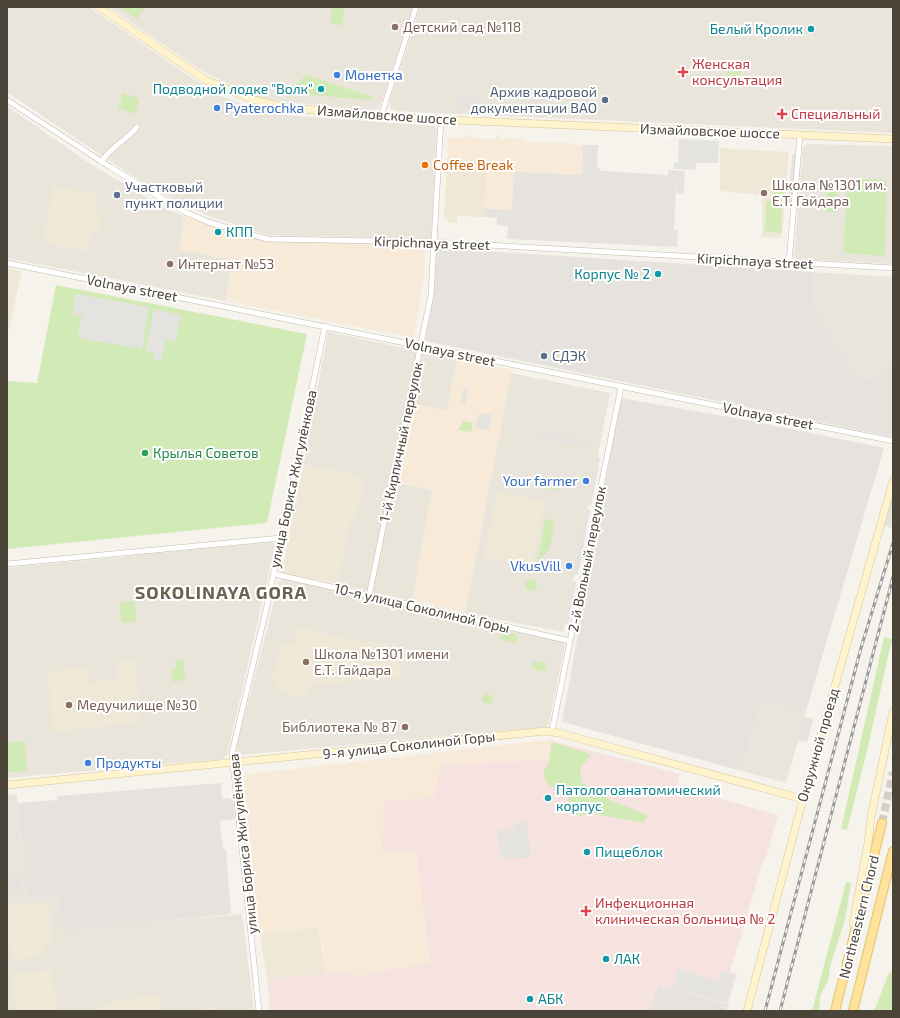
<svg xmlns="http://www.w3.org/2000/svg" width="900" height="1018" font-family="'Exo 2',sans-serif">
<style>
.residential{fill:#eae5da}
.commercial{fill:#f7ead8}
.industrial{fill:#e6e2dd}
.education{fill:#efe8d6}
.medical{fill:#f6e3e0}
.green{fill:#d2eab5}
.parking{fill:#e5e3e0}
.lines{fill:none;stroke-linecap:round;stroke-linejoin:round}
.primary-tunnel{stroke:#d4d0c8;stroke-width:8;stroke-dasharray:8 4;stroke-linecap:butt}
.street-casing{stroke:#c2bbae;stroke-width:6}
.secondary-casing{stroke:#d6c79b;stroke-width:8}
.primary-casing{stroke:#e6c16a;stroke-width:10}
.street{stroke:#fff;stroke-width:5}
.secondary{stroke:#fff3cd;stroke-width:7}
.primary{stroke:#ffe39c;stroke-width:8}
.rail-casing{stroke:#9a9a9a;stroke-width:3}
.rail{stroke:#fff;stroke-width:1.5;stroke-dasharray:4.5;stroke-linecap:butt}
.education-dot{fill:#8d6e63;stroke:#fff;stroke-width:1.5}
.culture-dot{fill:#0f9aa8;stroke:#fff;stroke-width:1.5}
.health-dot{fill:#e0444e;stroke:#fff;stroke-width:1.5}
.shop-dot{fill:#3f7fe0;stroke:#fff;stroke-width:1.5}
.service-dot{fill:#5c6f8a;stroke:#fff;stroke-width:1.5}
.food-dot{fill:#e8710a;stroke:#fff;stroke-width:1.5}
.leisure-dot{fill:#2e9e5b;stroke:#fff;stroke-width:1.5}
.labels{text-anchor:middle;stroke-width:4;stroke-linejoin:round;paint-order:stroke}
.education-label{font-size:14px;fill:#785e54;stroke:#fff;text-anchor:start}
.culture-label{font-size:14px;fill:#0d838f;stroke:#fff;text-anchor:start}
.health-label{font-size:14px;fill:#be3a42;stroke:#fff;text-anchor:start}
.shop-label{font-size:14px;fill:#366cbe;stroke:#fff;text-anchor:start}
.service-label{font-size:14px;fill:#4e5e75;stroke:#fff;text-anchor:start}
.street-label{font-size:14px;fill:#4b4439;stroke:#fff}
.food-label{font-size:14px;fill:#c56008;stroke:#fff;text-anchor:start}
.leisure-label{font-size:14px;fill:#27864d;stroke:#fff;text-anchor:start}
.district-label{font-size:18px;font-weight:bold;letter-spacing:1px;fill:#6e6250;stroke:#fff}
</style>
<rect width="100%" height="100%" fill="#f6f3ec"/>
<path class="residential" d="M7 7H89L198 82 224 97 257 110 282 115 434 126 437 129 431 238 429 239 267 235 209 216 171 199 128 173 7 92Z
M109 7H413L381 103 378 108 370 110 284 102 263 97 238 88 202 71Z
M420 7H893V133L395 111 390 107V101Z
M7 106 86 161 166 209 184 216 179 249 232 260 226 301 7 258Z
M807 144 893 146V264L796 259 794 257 803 147Z
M811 272 893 277V351L885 373 860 382 811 303Z
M328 332 457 359 447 411 413 404 397 483 432 490 412 601 337 584 350 520 355 521 364 477 303 465Z
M511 373 610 393 563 632 465 613Z
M272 542 275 546 227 755 223 759 7 778V568Z
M283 579 562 641 565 644 549 723 546 727 241 755 236 749 279 582Z
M760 699 806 711 786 783 742 771Z
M17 794 26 898 59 896 63 930 242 914 254 1011H7V795Z"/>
<path class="commercial" d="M467 135 477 139H496V135H500V140H503V138L526 139V142L556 143 568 141 569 144 583 145 582 176 512 210 484 209 487 161 447 159 448 137 466 138Z
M184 216 211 226 267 239 425 246 424 275 414 338 226 301 232 260 179 249Z
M457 359 512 370 465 613 412 599 432 490 397 483 413 403 447 411Z
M550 740 549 760 441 764 434 798 416 850 430 963 354 976 349 971 327 974 324 950 318 928 260 934 244 783 247 774Z"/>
<path class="industrial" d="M583 145H598L597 167 602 171 668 175V170L685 171 684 194 677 193 676 187 674 230 678 231 677 247 507 239 508 226 497 225V218L484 217V209L512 210 514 172 582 175Z
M437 248 811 272V303L860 382 885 373 893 351V437L425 341 434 294Z
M621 398 751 421 884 448 806 711 760 700 742 771 562 722Z
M221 783 222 799 233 798 235 819 220 821 223 849 226 850 231 914 63 931 59 896 26 898 18 803 57 800V796Z
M658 985 728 1005 726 1011H649Z"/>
<path class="education" d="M720 148 789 152 782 238 762 237V195L720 191Z
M447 159 487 161 484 217 457 216V223L448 222V219H444Z
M53 186 97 194 94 210 102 212 99 230 91 229 87 251 43 243Z
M7 268 22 271 7 336Z
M303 465 364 477 355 521 350 520 337 584 282 573Z
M497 492 545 501 532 567 484 557Z
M298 627 333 636 399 647 402 677 313 685 302 697 279 691 272 679 281 642 294 644Z
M134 659 141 722 51 732 49 672 87 666 88 683 118 679 117 661Z
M49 902 52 940 37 957 11 960 7 905Z
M318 928 327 974 267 979 260 934Z
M52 969 57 1011H16L12 974Z
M158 995 159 1011H93L107 1003Z
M216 1008 217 1011H181Z"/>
<path class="medical" d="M550 740 680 774 677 786 778 815 766 858H764L730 972 737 974 728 1005 658 985 649 1011H270L267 979 349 971 355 976 430 963 416 850 382 853 384 801 434 798 441 764 549 760Z"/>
<path class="green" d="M118 7H145L137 19Z
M332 7H344L343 25 330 24Z
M728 64 741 65 740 83 727 82Z
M306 75 373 97 371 100 287 93Z
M123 93 140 99 135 114 118 108Z
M848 178 887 180 885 256 843 253Z
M774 184 785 185 784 199 773 198Z
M827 188H838L836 212H826Z
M768 201 782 202 781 233 765 231 766 202Z
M56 285 307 334 267 523 7 549V381L37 383Z
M463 421 473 423 471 432 458 430Z
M545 476 560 480 559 486 556 490 544 488 543 483Z
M550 518 554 525 550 548 537 563 545 521Z
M525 585a6 6 0 1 1 12 0a6 6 0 1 1-12 0Z
M135 601 136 622 121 623 120 602Z
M501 632 518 635 516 643 499 639Z
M884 637 892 639 867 751 847 830 841 829Z
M183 660 185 680 172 682 171 669H176L175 661Z
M534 661 547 663 545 672 532 669Z
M484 693 494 697 490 705 481 701Z
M25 741 27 771 7 772V743Z
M552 742 591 754 580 769 582 783 601 792 610 800 645 814 648 817 643 823C624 819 607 817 589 812L580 816 570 811 567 793C555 783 547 794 543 771L548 765Z
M846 882 851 883 845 920 830 966 828 981 820 996 819 1011H812Z
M893 971V1011H874L889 973Z"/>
<path class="parking" d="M456 96 476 97 475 110 455 109Z
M679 139 719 141 718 163H696L695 170 674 169V163L678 162Z
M792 155H796L792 204 788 203Z
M76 294 149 307 142 349 78 338 82 316 72 314Z
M154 309 181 315 175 342 166 340 161 362 153 360 154 352 146 350Z
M464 387 468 388 465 405 460 404Z
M479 413 492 415 489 431 475 428Z
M535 431 592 443 591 447 534 436Z
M597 457 600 458 591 506 588 505Z
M893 490V524L892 528 882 525Z
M587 509 590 510 578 575 574 574Z
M573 581 576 582 568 625 565 624Z
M804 716 813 719 807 743 797 740Z
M527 822 531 858 501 859 497 831 515 828 514 823Z
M7 877H20L22 892H7Z
M678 969 719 981 722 971 735 975 727 1003 673 988Z"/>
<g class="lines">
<path class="primary-tunnel" d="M882 823 893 772"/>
<g class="street-casing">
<path id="street" d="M7 100 110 167 183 211 208 222 267 239 434 242 893 268
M381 116 416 7
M101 162C113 144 125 142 137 127
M789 262 800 135
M7 263 893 441
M7 564 281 538
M274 574 570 641
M369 596 431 295 441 119
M552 731 621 387
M259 1011 232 753 266 610 325 326"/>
</g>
<g class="secondary-casing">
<path id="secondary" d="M99 7 204 79 251 99 288 108 428 119 893 139
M7 785 546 731 559 733 803 799
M853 924 868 843 871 817 893 712
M747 1011 803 799 893 481"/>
</g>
<g class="primary-casing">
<path id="primary" d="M835 1011 882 823
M853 1011 893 851"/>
</g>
<use href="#street" class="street"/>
<use href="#secondary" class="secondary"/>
<use href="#primary" class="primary"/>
<g class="rail-casing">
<path id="rail" d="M765 1011 861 648 893 543
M780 1011 893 577"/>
</g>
<use href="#rail" class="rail"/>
</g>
<g class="education-dot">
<circle cx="395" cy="27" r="4"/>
<circle cx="764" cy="193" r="4"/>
<circle cx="170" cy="264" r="4"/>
<circle cx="306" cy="662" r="4"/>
<circle cx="69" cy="705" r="4"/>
<circle cx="405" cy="727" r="4"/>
</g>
<g class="culture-dot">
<circle cx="811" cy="29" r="4"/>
<circle cx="321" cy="89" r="4"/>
<circle cx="218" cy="232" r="4"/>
<circle cx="658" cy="274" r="4"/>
<circle cx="548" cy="798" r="4"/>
<circle cx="587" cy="852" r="4"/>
<circle cx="606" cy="959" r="4"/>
<circle cx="530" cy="999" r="4"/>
</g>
<g class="health-dot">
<path d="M681 66h4v4h4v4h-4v4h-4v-4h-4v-4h4z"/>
<path d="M780 108h4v4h4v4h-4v4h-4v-4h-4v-4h4z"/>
<path d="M584 905h4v4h4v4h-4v4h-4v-4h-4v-4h4z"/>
</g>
<g class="shop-dot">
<circle cx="337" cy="75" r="4"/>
<circle cx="217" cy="108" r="4"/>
<circle cx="586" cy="481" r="4"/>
<circle cx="569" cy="566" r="4"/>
<circle cx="88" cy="763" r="4"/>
</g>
<g class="service-dot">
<circle cx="605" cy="100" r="4"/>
<circle cx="117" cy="195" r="4"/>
<circle cx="544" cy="356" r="4"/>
</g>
<circle class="food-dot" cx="425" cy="165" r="4"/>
<circle class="leisure-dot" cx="145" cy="453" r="4"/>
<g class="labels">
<g class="education-label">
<text x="403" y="32">Детский сад №118</text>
<text x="772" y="190">Школа №1301 им.<tspan x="772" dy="16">Е.Т. Гайдара</tspan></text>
<text x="178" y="269">Интернат №53</text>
<text x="314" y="659">Школа №1301 имени<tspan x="314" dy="16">Е.Т. Гайдара</tspan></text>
<text x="77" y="710">Медучилище №30</text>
<text x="397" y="732" text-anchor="end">Библиотека № 87</text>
</g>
<g class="culture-label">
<text x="803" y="34" text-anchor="end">Белый Кролик</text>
<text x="313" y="94" text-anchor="end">Подводной лодке "Волк"</text>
<text x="226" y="237">КПП</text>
<text x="650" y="279" text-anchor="end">Корпус № 2</text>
<text x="556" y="795">Патологоанатомический<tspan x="556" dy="16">корпус</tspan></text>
<text x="595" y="857">Пищеблок</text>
<text x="614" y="964">ЛАК</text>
<text x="538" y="1004">АБК</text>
</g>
<g class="health-label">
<text x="692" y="69">Женская<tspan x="692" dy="16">консультация</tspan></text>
<text x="791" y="119">Специальный</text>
<text x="595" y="908">Инфекционная<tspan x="595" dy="16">клиническая больница № 2</tspan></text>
</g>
<g class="shop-label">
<text x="345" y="80">Монетка</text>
<text x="225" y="113">Pyaterochka</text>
<text x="578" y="486" text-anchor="end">Your farmer</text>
<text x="561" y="571" text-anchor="end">VkusVill</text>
<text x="96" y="768">Продукты</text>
</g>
<g class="service-label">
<text x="597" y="97" text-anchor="end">Архив кадровой<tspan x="597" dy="16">документации ВАО</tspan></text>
<text x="125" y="192">Участковый<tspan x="125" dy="16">пункт полиции</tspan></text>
<text x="552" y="361">СДЭК</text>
</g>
<g class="street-label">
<text transform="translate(387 115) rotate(4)" y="5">Измайловское шоссе</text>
<text transform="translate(710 131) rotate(2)" y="5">Измайловское шоссе</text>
<text transform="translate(432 243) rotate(2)" y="5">Kirpichnaya street</text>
<text transform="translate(755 261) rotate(3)" y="5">Kirpichnaya street</text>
<text transform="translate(132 288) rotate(11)" y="5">Volnaya street</text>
<text transform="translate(450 352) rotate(12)" y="5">Volnaya street</text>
<text transform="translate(768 416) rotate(11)" y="5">Volnaya street</text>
<text transform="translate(401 442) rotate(-78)" y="5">1-й Кирпичный переулок</text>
<text transform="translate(293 479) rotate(-78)" y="5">улица Бориса Жигулёнкова</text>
<text transform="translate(587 559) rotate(-79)" y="5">2-й Вольный переулок</text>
<text transform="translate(422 608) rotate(13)" y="5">10-я улица Соколиной Горы</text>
<text transform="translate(409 745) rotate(-6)" y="5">9-я улица Соколиной Горы</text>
<text transform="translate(818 745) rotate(-74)" y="5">Окружной проезд</text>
<text transform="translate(243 844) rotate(-96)" y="5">улица Бориса Жигулёнкова</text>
<text transform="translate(859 917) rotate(-76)" y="5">Northeastern Chord</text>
</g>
<g class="food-label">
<text x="433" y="170">Coffee Break</text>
</g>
<g class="leisure-label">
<text x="153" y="458">Крылья Советов</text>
</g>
<g class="district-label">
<text x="221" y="599">SOKOLINAYA GORA</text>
</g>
</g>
<rect width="900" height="1018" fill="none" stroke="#4b4439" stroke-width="16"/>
</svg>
